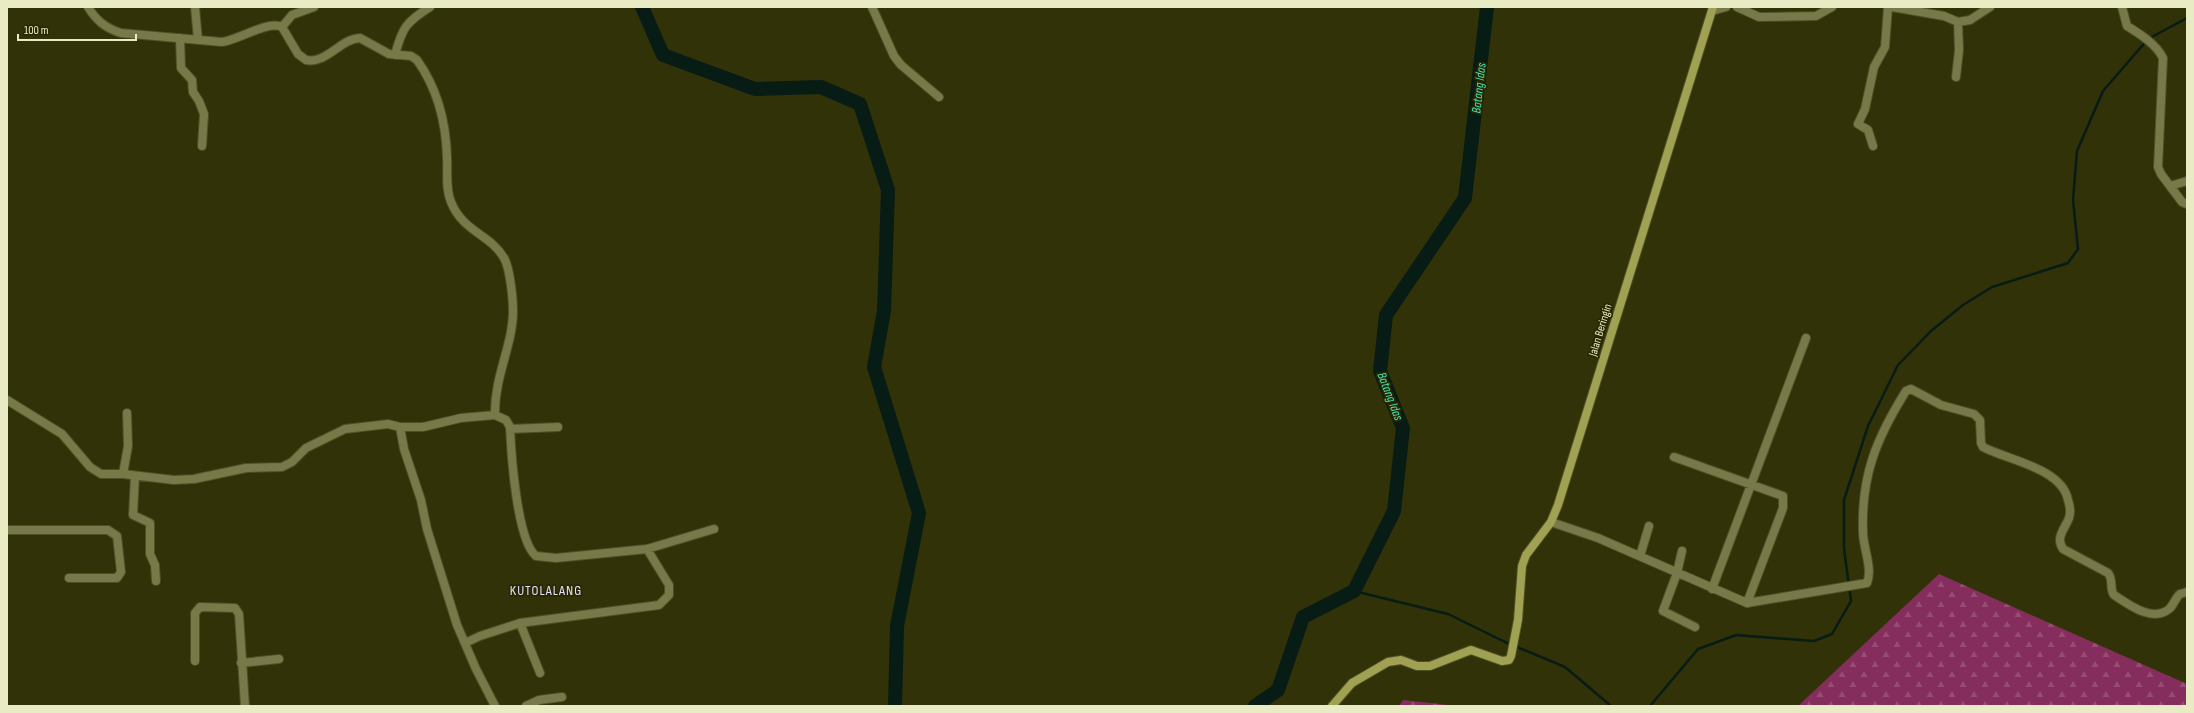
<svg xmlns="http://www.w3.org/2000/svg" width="2194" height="713" font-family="'Sofia Sans Condensed',sans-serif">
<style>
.forest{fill:url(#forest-firs)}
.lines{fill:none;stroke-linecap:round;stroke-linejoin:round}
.stream{stroke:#071c15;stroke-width:2.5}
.river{stroke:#071c15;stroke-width:14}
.street-casing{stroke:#4e5026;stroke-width:10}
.secondary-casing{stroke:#4e5026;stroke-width:10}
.street{stroke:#777949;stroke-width:8}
.secondary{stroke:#a0a153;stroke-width:8}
.labels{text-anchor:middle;stroke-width:3.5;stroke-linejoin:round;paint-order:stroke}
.street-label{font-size:12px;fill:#e9ebc5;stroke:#282800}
.water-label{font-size:13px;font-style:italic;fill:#48e3b7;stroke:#282800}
.quarter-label{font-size:14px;letter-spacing:1px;fill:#e3e0fe;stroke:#282800}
</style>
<defs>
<pattern id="forest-firs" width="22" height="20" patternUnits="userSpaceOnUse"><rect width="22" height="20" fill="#852d5d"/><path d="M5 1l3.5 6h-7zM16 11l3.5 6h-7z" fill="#964c73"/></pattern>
</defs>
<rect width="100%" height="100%" fill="#313208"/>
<path class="forest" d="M1939 574 2187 684V706H1798Z
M1403 700 1458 706H1399Z"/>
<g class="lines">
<path class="stream" d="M1354 591 1448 614 1505 642 1565 667 1611 706
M1650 706 1698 649 1736 635 1814 641 1832 634 1851 601 1844 549V500L1868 426 1898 365 1931 331 1963 305 1992 287 2068 263 2078 249 2073 200 2077 151 2103 91 2148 39 2187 18"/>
<path class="river" d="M642 7 663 55 755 89 821 87 860 104 888 190 884 311 874 367 919 513 897 626 895 706
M1255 706 1278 690 1303 617 1354 591 1394 511 1403 428 1380 371 1386 315 1465 198 1487 7"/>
<g class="street-casing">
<path id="street" d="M88 7C96 20 105 28 121 33L222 42C239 40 268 20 282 27L298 54 306 60C327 64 340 39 360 38L389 54 411 56 417 60C437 88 446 123 447 157 448 171 445 188 451 202 463 232 490 234 504 258 510 268 513 299 513 311 513 345 494 377 495 415
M195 7 198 40
M872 7 894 56 901 65 939 97
M1737 7 1759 17 1816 16 1832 7
M1892 7 1944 16 1958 22 1970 20 1990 7
M2122 7 2127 26C2140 34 2156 44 2163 58L2158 167 2161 174 2182 202 2187 204
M1712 11 1726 7
M282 27 292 15 314 7
M180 38 181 68 192 80 193 92 199 101 204 114 202 146
M395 55C402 28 406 22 430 7
M1956 77 1959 50 1958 22
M1873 146 1868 130 1858 124 1865 109 1874 67 1885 47 1888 7
M2170 186 2187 181
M7 400 62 434 90 467 101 474H123L174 480 194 479 246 468 282 467 292 462 306 448 345 429 388 424 400 427 404 449 421 500 427 529 457 625 476 669 495 706
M400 427H423L461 418 495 415 506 420 510 427C511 453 517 541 536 556L556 558 647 549 714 529
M510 429 558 427
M1674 457 1783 496V508L1747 603
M123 474 128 446 127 413
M135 476 133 515 150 523V554L155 565 156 581
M1551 522 1598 538 1747 603 1867 583C1873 568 1863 548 1863 532 1861 476 1876 439 1906 391L1911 389 1941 405 1974 414 1980 420 1981 443 1983 447C2007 460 2062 468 2068 500 2070 506 2071 512 2069 518 2065 529 2055 537 2063 549L2108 573C2114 580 2109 589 2114 595 2128 604 2152 623 2169 609 2174 605 2175 598 2180 594L2187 592
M7 530H108L117 536 121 572 117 578H69
M1682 551 1677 573 1663 611 1695 627
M1640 556 1649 526
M1712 589 1806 338
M520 623 540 673
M465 643 480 636 520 623 659 605 669 595V585L647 549
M195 661V613L200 607 235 608 239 614 245 706
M241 663 279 659
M526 706 539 700 562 697"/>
</g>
<g class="secondary-casing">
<path id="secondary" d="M1332 706 1352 683 1388 662 1401 660 1417 666H1430L1471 650 1502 661 1509 660 1511 656 1518 620 1522 566 1526 555 1551 522 1558 505 1713 7"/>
</g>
<use href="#street" class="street"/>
<use href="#secondary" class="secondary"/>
</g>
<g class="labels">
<g class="street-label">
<text transform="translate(1600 330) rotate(-73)" y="4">Jalan Beringin</text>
</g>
<g class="water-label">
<text transform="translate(1478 88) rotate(-84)" y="5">Batang Idas</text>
<text transform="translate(1391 396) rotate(69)" y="5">Batang Idas</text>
</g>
<g class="quarter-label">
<text x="546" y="595">KUTOLALANG</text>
</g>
</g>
<rect width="2194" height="713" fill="none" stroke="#e9ebc5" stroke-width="16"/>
<path d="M18 34v6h118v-6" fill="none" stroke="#e9ebc5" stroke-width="2"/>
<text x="24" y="34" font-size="12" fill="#e9ebc5" stroke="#282800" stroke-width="3" paint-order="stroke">100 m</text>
</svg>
